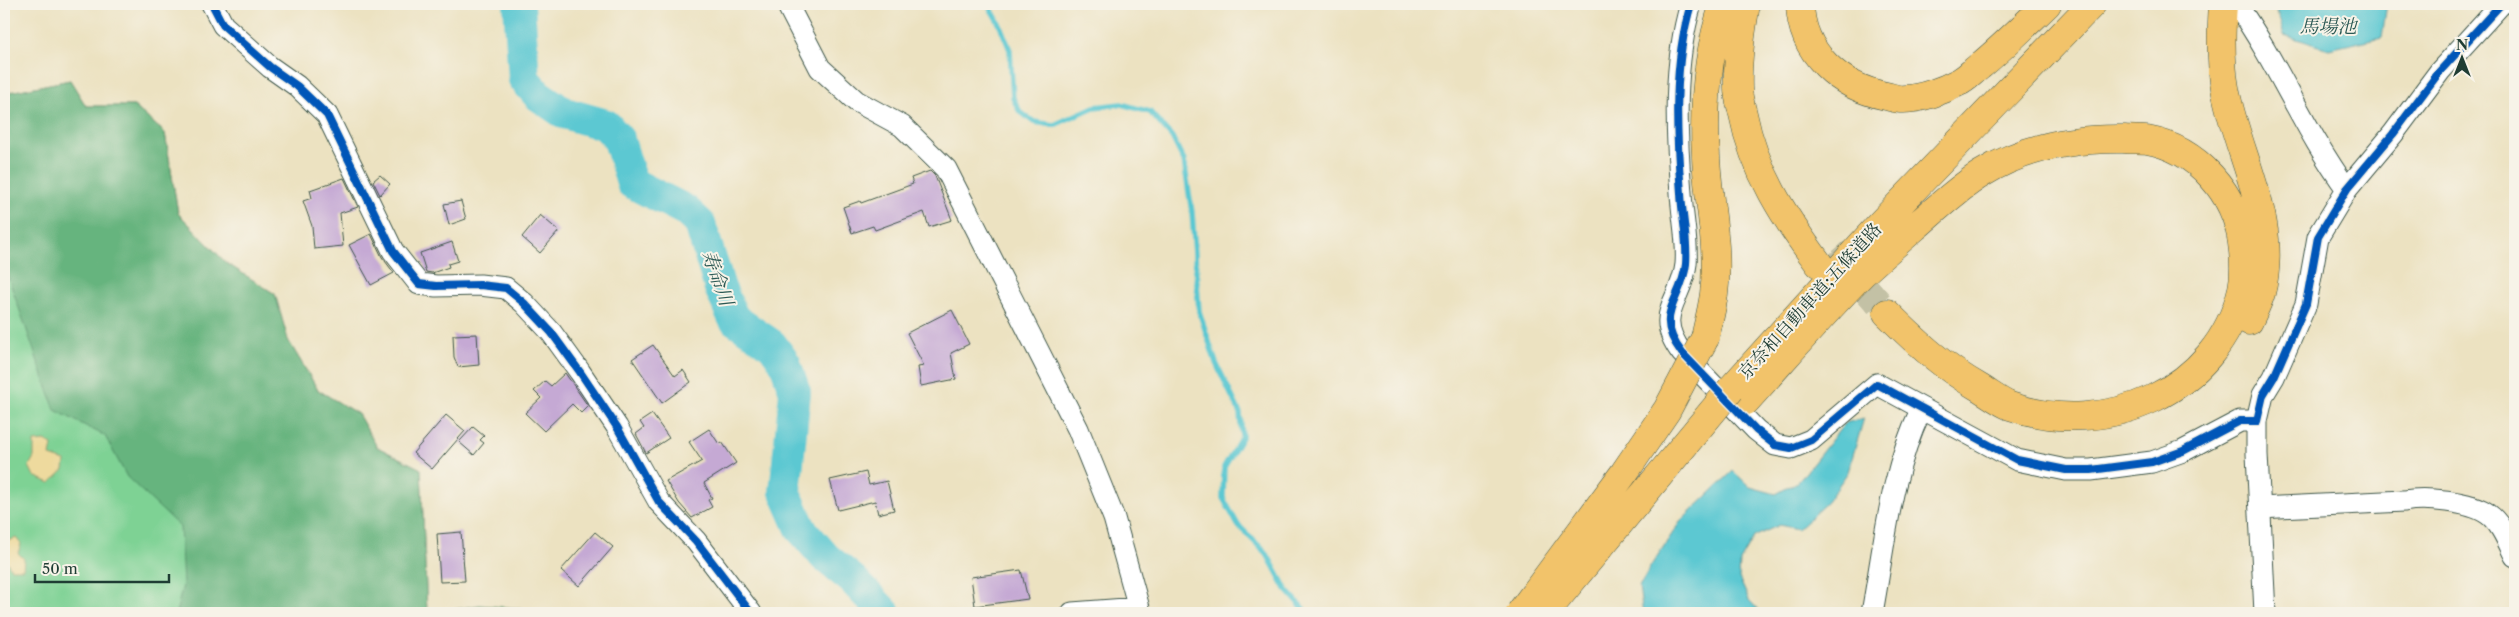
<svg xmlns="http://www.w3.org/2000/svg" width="2519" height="617" font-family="'Libre Caslon Text','Noto Serif JP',serif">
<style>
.green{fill:#7ed294;stroke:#4e8864}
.forest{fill:#66b47e;stroke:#427859}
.sand{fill:#eeda9e;stroke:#868c69}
.water{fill:#5bc8d2;stroke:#3d8283}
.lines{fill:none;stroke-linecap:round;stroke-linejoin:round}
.stream{stroke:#5bc8d2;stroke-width:5.5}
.river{stroke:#5bc8d2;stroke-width:32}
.building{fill:#c5a9d4}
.highway-tunnel{stroke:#c3c1a5;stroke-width:28;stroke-dasharray:28 14;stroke-linecap:butt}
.street-casing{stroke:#3e5649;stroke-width:23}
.highway-casing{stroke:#3e5649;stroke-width:29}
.street{stroke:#fff;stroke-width:21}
.highway{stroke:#f2c36a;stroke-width:28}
.highway-bridge-casing{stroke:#3e5649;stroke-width:29;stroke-linecap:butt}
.highway-bridge{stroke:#f2c36a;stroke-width:28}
.cycleway-casing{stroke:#f7f3e8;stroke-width:11}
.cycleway{stroke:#0057b8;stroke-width:8}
.labels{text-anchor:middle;stroke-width:4;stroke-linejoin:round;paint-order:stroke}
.street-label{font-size:18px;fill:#1f3d34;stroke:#f7f3e8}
.water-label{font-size:19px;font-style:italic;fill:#2b5954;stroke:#f7f3e8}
</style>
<rect width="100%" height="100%" fill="#f7f3e8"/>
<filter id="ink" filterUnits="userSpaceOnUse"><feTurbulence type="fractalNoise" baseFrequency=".02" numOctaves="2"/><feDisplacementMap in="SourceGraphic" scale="10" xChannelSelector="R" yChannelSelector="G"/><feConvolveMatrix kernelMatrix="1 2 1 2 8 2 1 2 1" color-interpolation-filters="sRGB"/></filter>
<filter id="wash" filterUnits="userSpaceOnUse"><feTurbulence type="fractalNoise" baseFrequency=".0096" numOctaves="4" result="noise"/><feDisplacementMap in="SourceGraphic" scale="20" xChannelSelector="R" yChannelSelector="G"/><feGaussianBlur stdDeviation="1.12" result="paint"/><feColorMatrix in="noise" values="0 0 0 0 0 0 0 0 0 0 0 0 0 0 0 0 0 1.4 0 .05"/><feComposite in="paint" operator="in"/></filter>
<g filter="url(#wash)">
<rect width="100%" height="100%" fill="#ece2c1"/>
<path class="green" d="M70 80 86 106H134L165 133 178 213 226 263 275 294 288 340 318 390 358 414 377 447 421 469 427 613H4V86L10 92Z"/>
<path class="forest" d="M70 80 86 106H134L165 133 178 213 226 263 275 294 288 340 318 390 358 414 377 447 421 469 427 613H176L183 585 180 527 127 477 105 436 55 410 7 274 4 272V82L10 92Z
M479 605 530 609 538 613H435Z"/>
<path class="sand" d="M45 441 52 445 50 456 65 461 64 470 50 483 34 476 29 466 34 457V442Z
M16 538 21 544 18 553 24 559 23 569H11L4 557V542Z"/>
<path class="water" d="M2275 4H2387L2382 37 2329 49 2284 35Z
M1864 418 1848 472 1827 502 1798 529 1779 525 1754 537 1740 561 1739 578 1749 600 1761 613H1643L1639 587 1650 567 1680 522 1733 471 1750 487 1776 494 1799 481 1845 423Z"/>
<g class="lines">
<path class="stream" d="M988 4 999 23 1010 50 1013 98 1020 112 1034 122 1054 125 1094 107 1121 104 1150 112 1172 137 1184 161 1192 212 1199 311 1216 363 1240 413 1242 437 1224 467 1223 498 1238 525 1267 554 1286 589 1307 613"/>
<path class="river" d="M519 4 524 79 538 95 564 113 606 125 619 140 632 183 685 210 700 224 720 288 734 319 772 345 785 363 795 392 785 492 801 529 825 557 853 580 885 613"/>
</g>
<g id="blocks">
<path class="building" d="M930 171 935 176 952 220 929 227 924 212 875 230 873 226 852 233 843 207 860 201 861 203 913 184 911 178Z
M380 175 390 184 380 195 373 181Z
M344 178 358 207 340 213 343 246 314 249 312 226 303 201 312 198 310 190Z
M461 201 466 219 449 225 444 204Z
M540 215 559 231 540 253 522 237Z
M371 234 382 257 394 273 371 285 349 245Z
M452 242 458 261 448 264 449 267 432 273 426 272 420 253Z
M952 310 969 344 951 353 956 379 921 386 918 367 924 366 907 333Z
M477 334 479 365 458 367 454 357 453 335Z
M653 345 675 376 683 370 691 382 662 403 632 359Z
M565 373 588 406 581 413 572 404 544 431 525 413 541 398 534 391 545 381 551 386Z
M652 414 669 438 646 453 636 434 644 428 640 422Z
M446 415 465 431 432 469 413 453Z
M473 427 484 436 480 440 484 443 474 455 459 442Z
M709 429 719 444 722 442 736 463 704 483 712 498 708 500 712 507 692 518 679 503 666 481 702 461 689 442Z
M866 472 869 485 887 481 894 510 878 514 875 501 838 510 830 480Z
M461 532 465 581 440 582 437 534Z
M595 532 613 547 579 586 561 570Z
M1021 570 1028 599 975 606 971 577Z"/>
</g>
</g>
<g filter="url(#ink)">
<use href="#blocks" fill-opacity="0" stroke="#3e5649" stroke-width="1"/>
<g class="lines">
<path class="highway-tunnel" d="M1833 251 1887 313"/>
<g class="street-casing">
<path id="street" d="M212 4 223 25 270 67 297 86 327 115 393 251 419 284 436 286 480 285 506 288 524 303 551 332 580 372 617 427 659 502 696 541 751 613
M787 4 820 68 856 101 902 126 946 169 1078 429 1114 518 1139 608 1072 613
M1691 4C1673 64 1676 131 1681 193 1682 217 1688 240 1686 264 1682 302 1652 313 1682 353L1756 430 1775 445 1791 448 1811 440 1877 384 2017 460 2066 470H2091L2152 462 2183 451 2240 421H2257L2263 395 2274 377 2306 304 2318 237 2347 189 2393 134 2440 71 2501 4
M2236 4C2278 63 2304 130 2347 189
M2257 421V454L2265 613
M2260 508 2404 501C2424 497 2470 501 2488 514 2501 523 2508 542 2515 556
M1872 613C1885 543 1890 474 1921 410"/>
</g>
<g class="highway-casing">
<path id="highway" d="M1746 4C1741 32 1737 59 1738 88 1738 97 1741 106 1743 114 1754 171 1785 218 1819 264
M1800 4C1801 53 1840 87 1886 96 1891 97 1899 100 1904 99 1921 99 1944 90 1959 82 1966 79 1973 71 1980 66 2003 47 2025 25 2047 4
M2223 4C2221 32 2220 60 2225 88 2237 156 2280 221 2261 293 2258 303 2253 312 2249 321
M1705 338C1708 324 1712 309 1714 294 1720 248 1708 202 1706 157 1703 105 1707 53 1724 4
M1731 389 1881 223 2092 4
M1746 401C1784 359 1822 314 1862 274 1879 258 1897 243 1914 228 1935 210 1957 189 1981 174 2024 147 2074 138 2124 139 2132 140 2140 139 2147 140 2198 149 2236 194 2242 243 2244 257 2245 275 2242 289 2218 392 2106 439 2010 406 2000 402 1990 394 1980 388 1942 366 1918 344 1887 313"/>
</g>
<use href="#street" class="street"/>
<use href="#highway" class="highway"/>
<g class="highway-bridge-casing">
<path id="highway-bridge" d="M1520 613 1624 473 1667 410 1705 338
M1545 613 1731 389"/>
</g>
<use href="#highway-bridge" class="highway-bridge"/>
<g class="cycleway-casing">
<path id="cycleway" d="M212 4 223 25 270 67 297 86 327 115 393 251 419 284 436 286 480 285 506 288 524 303 551 332 580 372 617 427 659 502 696 541 751 613
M1691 4C1673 64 1676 131 1681 193 1682 217 1688 240 1686 264 1682 302 1652 313 1682 353L1756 430 1775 445 1791 448 1811 440 1877 384 2017 460 2066 470H2091L2152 462 2183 451 2240 421H2257L2263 395 2274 377 2306 304 2318 237 2347 189 2393 134 2440 71 2501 4"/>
</g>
<use href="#cycleway" class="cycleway"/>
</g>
</g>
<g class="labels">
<g class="street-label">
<text transform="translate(1810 301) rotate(-48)" y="6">京奈和自動車道;五條道路</text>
</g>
<g class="water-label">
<text x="2328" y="33">馬場池</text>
<text transform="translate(718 278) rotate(70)" y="7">寿命川</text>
</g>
</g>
<rect width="2519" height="617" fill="none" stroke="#f7f3e8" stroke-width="20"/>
<g transform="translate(2462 58)" stroke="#f7f3e8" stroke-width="4" paint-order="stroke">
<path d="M0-4L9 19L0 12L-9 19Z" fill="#1f3d34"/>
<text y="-8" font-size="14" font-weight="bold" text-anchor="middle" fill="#1f3d34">N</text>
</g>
<path d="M35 574v8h134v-8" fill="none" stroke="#1f3d34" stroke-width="2.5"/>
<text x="42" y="574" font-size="15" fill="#1f3d34" stroke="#f7f3e8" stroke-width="4" paint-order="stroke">50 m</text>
</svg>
